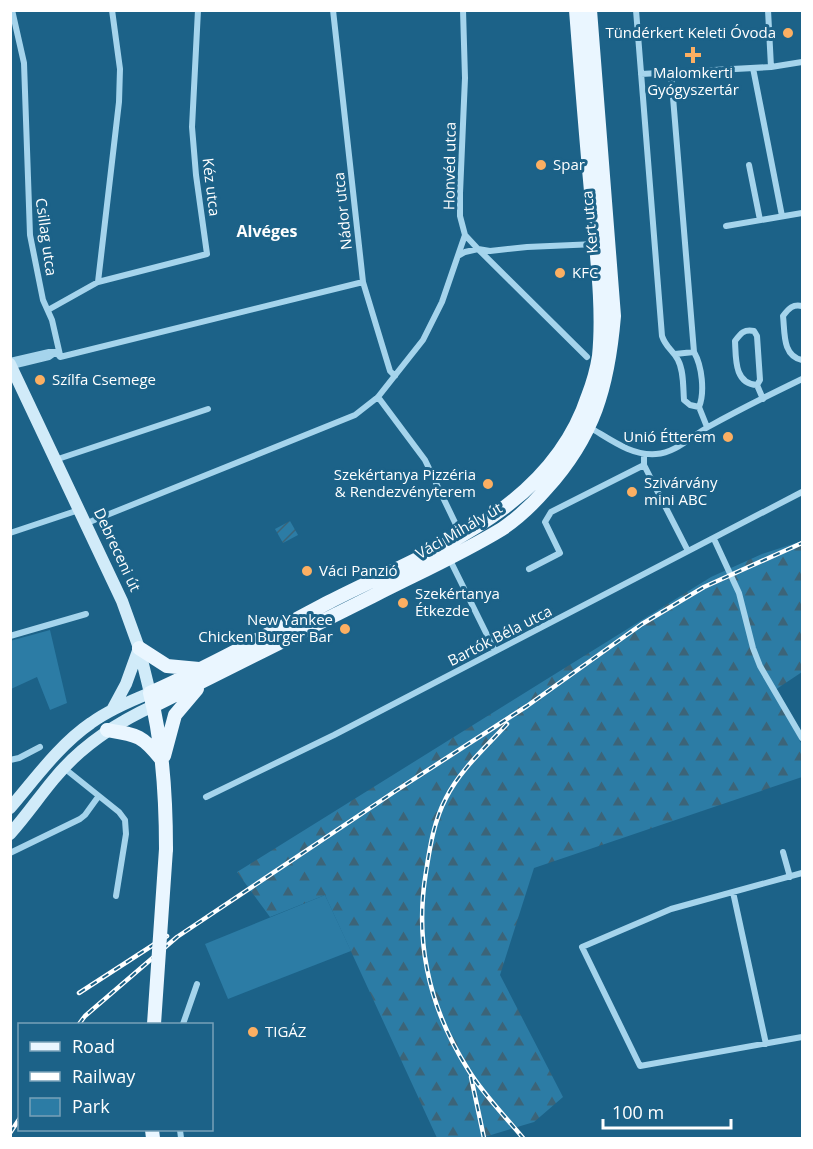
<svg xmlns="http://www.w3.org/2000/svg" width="813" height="1149" font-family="'Open Sans',sans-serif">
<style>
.green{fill:#2c7ca5}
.forest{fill:url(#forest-firs)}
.garden{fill:url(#garden-furrows)}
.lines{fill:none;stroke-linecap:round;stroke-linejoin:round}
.street{stroke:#a5d4ec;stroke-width:6}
.secondary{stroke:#d1ebf9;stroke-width:12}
.primary{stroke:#eaf6ff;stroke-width:14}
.rail-casing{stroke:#fff;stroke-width:4.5}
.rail{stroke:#1c6288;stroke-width:2;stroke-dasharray:7;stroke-linecap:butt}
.primary-bridge{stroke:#eaf6ff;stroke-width:14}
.poi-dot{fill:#fcaf62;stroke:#1c6288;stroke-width:2}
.labels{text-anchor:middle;stroke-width:6;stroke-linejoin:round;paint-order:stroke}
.poi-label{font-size:15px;fill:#fff;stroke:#1c6288;text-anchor:start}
.street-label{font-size:15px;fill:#fff;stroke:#1c6288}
.neighbourhood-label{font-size:16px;font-weight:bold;fill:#fff;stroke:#1c6288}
</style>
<defs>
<pattern id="forest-firs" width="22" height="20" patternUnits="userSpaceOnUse" patternTransform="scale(1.5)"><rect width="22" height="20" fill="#2c7ca5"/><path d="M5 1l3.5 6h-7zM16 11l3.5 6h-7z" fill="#3c6478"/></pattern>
<pattern id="garden-furrows" width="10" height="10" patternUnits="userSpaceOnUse" patternTransform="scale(1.5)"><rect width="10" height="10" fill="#2c7ca5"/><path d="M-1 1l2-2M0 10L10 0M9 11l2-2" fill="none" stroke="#3c6478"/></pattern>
</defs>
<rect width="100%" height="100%" fill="#1c6288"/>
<path class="green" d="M50 630 67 703 50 710 37 677 11 689 10 641Z
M325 895 351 951 228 999 205 944Z"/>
<path class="forest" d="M802 541V672L775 690 802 745V777L534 868 500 975 563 1097 534 1122 481 1138H437L325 895 270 917 237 872 711 577 762 554Z"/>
<path class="garden" d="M290 521 298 535 283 543 275 529Z"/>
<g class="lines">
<path class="street" d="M12 10 24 63 30 235 43 300 52 320 60 355
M333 10 363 282 390 371 395 376
M636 10 662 336C666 348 673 350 678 360 684 371 683 388 684 400L690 405 699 407
M768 10 771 67
M753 68 782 216
M671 73 694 352C702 366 705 392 699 407L707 427
M641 74 771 67 802 62
M749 165 760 220
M726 226 802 213
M465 235 478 249 490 251 527 247 596 244
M458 256 465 252 478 249 587 357
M98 282 207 254 196 175 192 127 198 10
M802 306C793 304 789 308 783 316 785 332 782 356 802 360
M48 310 98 282 119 102 120 69 112 10
M675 354 694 352
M10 361 49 352H56L60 357 363 282
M12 366 49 357 56 352
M757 385C734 384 736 358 735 341 741 333 744 329 754 331L757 336 760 380 757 385 763 399
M378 397 425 460 461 535
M589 427C610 439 631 456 656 454 675 453 692 436 708 427 739 410 771 394 802 379
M644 454V465L688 551
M55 460 208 409
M87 523 355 415 378 397 423 340 442 302 465 235 460 216V193L465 78 463 10
M10 533 79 510
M714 539 739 593 753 648 760 666 802 738
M449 558 495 651
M529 569 560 553 545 522 551 512 644 465
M10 636 86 614
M10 760 19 758 40 747
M64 768 119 812 125 820 126 834 116 896
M206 797 334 735 802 492
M783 852 790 877
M10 853 80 819 85 815 98 797
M802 873 671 909 582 947 640 1066 802 1037
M733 892 766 1044
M183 1024 197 984
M180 1130 181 1138"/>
<path class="secondary" d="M10 364 122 601 139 648 150 693C130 701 109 710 91 723 59 745 35 779 10 808
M112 710 126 684 139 648
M10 834C26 816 39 797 54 779 81 746 114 724 153 706"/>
<path class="primary" d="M139 648 167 666 199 669
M153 706C226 669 300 633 373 596 416 574 461 554 502 529 518 518 533 504 546 489 594 436 608 387 614 316L590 10
M107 730C137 735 142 735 161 759
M164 756 175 715 197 689
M166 849C166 796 163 744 150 693 211 666 270 633 329 602 428 551 550 512 588 396 593 383 597 369 599 356 604 307 596 250 592 202 586 138 581 74 576 10
M152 1130 153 1138"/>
<g class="rail-casing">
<path id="rail" d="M507 724C486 747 460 770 446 798 434 821 430 846 426 872 414 944 430 1010 469 1071 484 1095 505 1116 523 1138
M79 993 167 936
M79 1024 85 1016 177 937 397 790 527 706 642 624 704 587 802 543
M471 1077 484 1138
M10 1133 20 1118"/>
</g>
<use href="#rail" class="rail"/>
<path class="primary-bridge" d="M154 1024 166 849"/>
</g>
<g class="poi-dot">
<circle cx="788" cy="33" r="6"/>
<path d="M690 46h6v6h6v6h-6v6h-6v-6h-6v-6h6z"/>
<circle cx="541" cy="165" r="6"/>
<circle cx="560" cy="273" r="6"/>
<circle cx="40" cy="380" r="6"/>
<circle cx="728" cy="437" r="6"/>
<circle cx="488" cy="484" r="6"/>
<circle cx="632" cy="492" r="6"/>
<circle cx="307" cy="571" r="6"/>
<circle cx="403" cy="603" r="6"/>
<circle cx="345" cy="629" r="6"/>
<circle cx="253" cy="1032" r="6"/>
</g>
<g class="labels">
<g class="poi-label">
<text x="776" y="38" text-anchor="end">Tündérkert Keleti Óvoda</text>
<text x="693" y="78" text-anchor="middle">Malomkerti<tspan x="693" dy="17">Gyógyszertár</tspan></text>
<text x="553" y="170">Spar</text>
<text x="572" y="278">KFC</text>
<text x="52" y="385">Szílfa Csemege</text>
<text x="716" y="442" text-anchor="end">Unió Étterem</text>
<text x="476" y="480" text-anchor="end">Szekértanya Pizzéria<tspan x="476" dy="17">&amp; Rendezvényterem</tspan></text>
<text x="644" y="488">Szivárvány<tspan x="644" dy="17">mini ABC</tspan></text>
<text x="319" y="576">Váci Panzió</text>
<text x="415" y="599">Szekértanya<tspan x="415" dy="17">Étkezde</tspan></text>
<text x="333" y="625" text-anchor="end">New Yankee<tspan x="333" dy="17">Chicken Burger Bar</tspan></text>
<text x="265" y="1037">TIGÁZ</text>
</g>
<g class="street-label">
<text transform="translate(450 166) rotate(-89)" y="5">Honvéd utca</text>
<text transform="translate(211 187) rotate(83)" y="5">Kéz utca</text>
<text transform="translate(343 211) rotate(-96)" y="5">Nádor utca</text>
<text transform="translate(590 222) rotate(-95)" y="5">Kert utca</text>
<text transform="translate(46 237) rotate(82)" y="5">Csillag utca</text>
<text transform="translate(459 531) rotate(-30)" y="5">Váci Mihály út</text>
<text transform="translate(117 550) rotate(65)" y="5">Debreceni út</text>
<text transform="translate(500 636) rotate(-27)" y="5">Bartók Béla utca</text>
</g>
<g class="neighbourhood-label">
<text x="267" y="237">Alvéges</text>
</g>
</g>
<rect width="813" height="1149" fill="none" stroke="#ffffff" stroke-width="24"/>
<rect x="18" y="1023" width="195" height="108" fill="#1c6288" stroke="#77a1b8" stroke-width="1.5"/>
<rect x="30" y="1042" width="30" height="9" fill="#eaf6ff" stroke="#77a1b8" stroke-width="1.5"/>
<text x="72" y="1053" font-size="18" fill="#ffffff">Road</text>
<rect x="30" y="1072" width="30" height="9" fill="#ffffff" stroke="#77a1b8" stroke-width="1.5"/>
<text x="72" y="1083" font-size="18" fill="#ffffff">Railway</text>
<rect x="30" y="1098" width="30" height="18" fill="#2c7ca5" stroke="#77a1b8" stroke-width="1.5"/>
<text x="72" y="1113" font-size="18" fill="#ffffff">Park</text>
<path d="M603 1119v9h128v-9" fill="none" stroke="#ffffff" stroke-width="3"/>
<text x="612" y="1119" font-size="18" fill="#ffffff" stroke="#1c6288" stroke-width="4.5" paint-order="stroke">100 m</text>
</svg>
